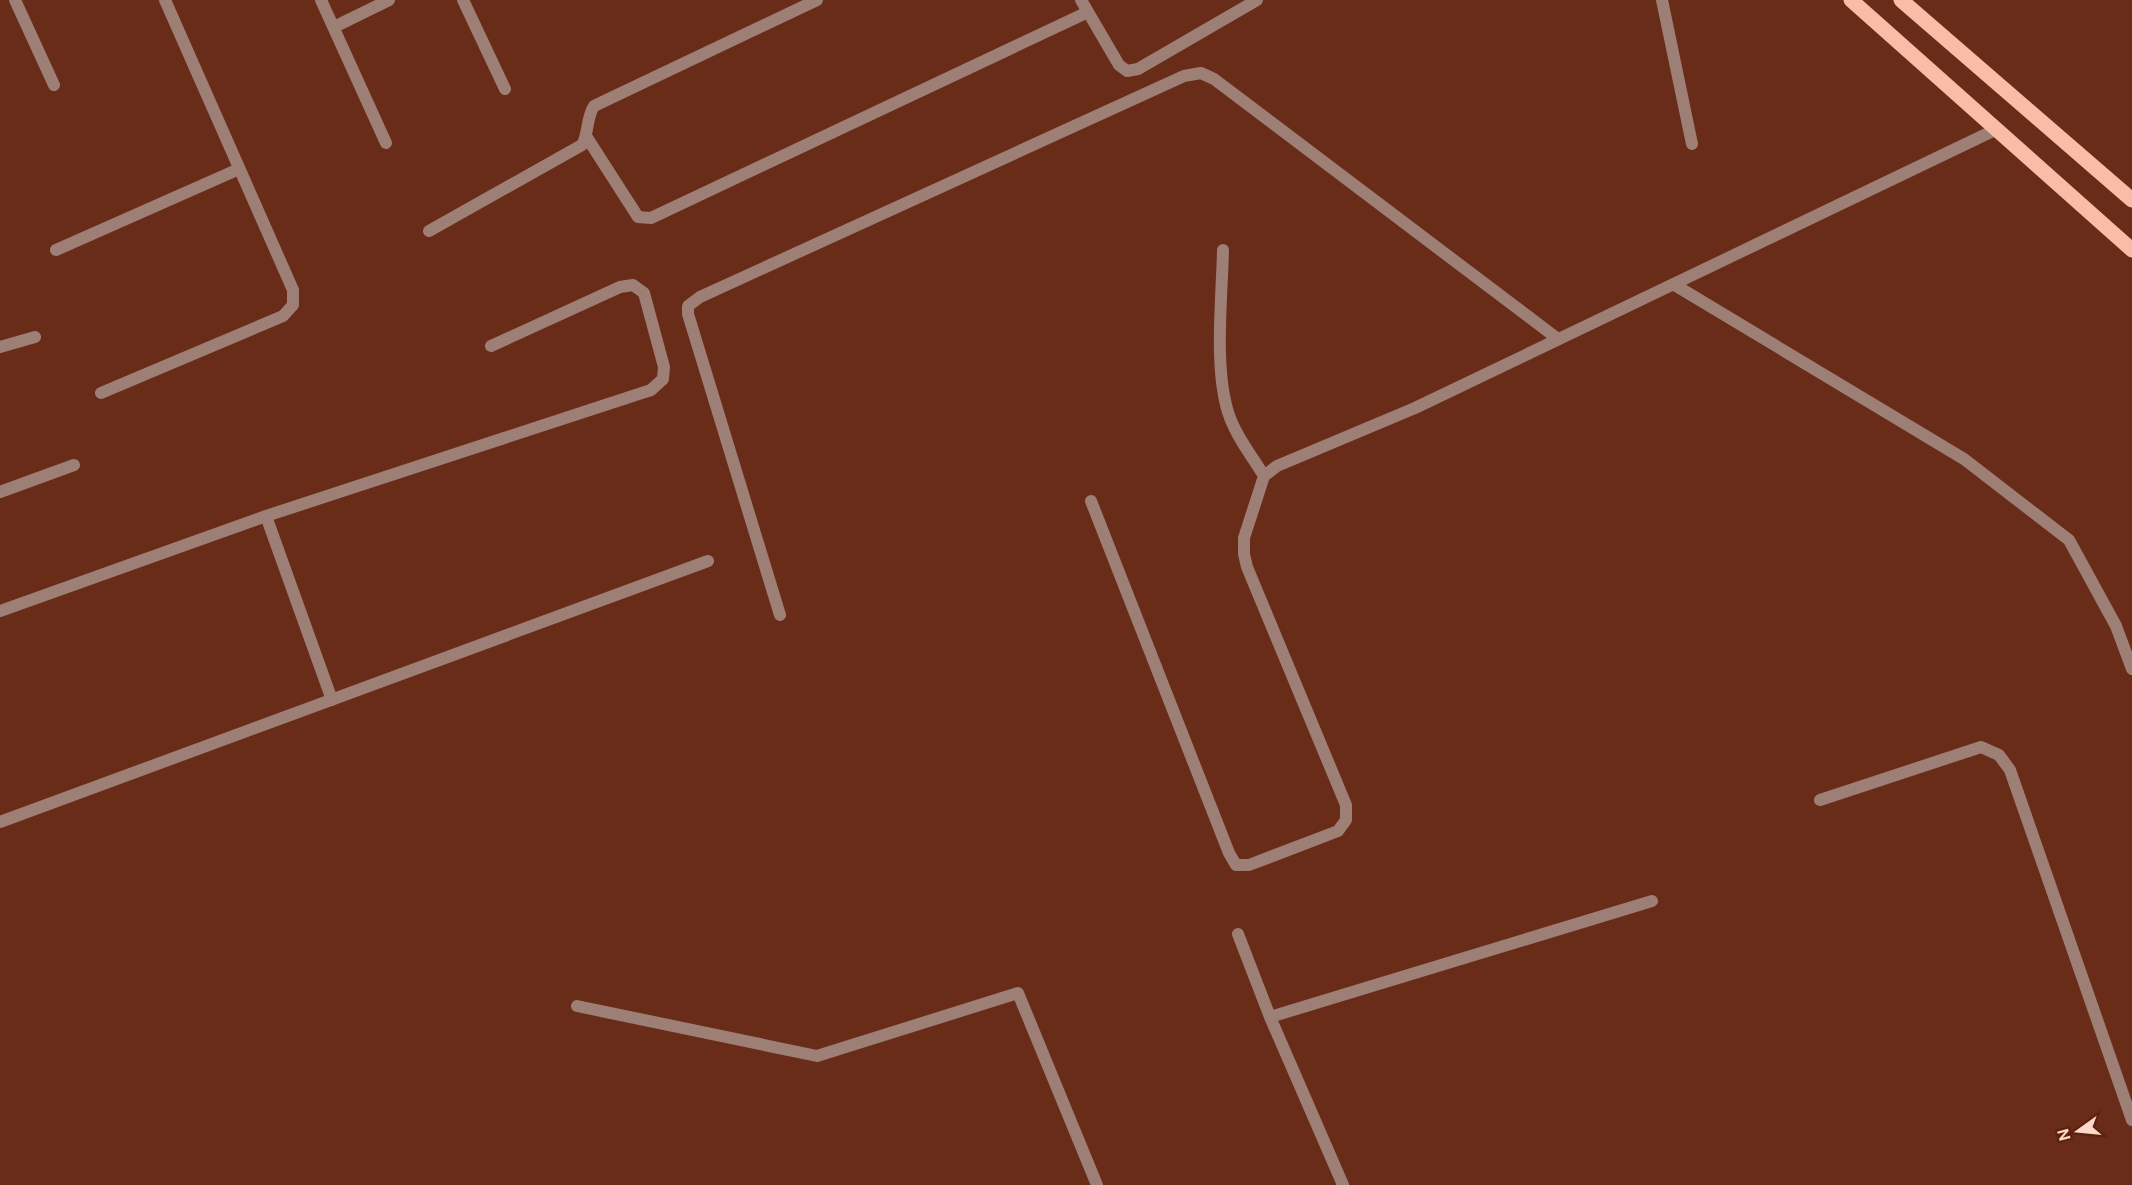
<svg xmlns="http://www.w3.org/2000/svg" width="2132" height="1185" font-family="'DM Sans',sans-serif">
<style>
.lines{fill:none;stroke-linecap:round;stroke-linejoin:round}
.service{stroke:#9e7f75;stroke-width:12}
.minor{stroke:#9e7f75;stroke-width:12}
.primary{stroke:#fabba7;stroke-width:15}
</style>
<rect width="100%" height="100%" fill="#692c19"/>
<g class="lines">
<path class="service" d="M780 615 688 314V306L700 297 1184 76 1201 73 1214 79 1558 339"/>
<path class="minor" d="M15 0 54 85
M321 0 386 143
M463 0 505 89
M1081 0 1119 65 1127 71 1138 69 1257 0
M1662 0 1692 144
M334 27 389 0
M586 136 638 217 651 218 1088 12
M429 231 582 145C589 133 586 118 594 106L817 0
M56 250 239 169
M1223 250C1222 297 1214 367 1228 412 1235 435 1252 456 1264 476
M1673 284 1964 459 2069 540 2116 626 2132 669
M0 347 35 337
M101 393 283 316 293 305V290L165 0
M0 492 74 465
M1091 501 1229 853 1236 865H1249L1338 831 1346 820V805L1247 567 1244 554V538L1264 476 1277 466 1415 408 1997 129
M266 516 332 700
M0 611 266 516 651 390 663 379 664 367 644 293 633 285 620 287 491 346
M1820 800 1981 747 1999 755 2010 770 2132 1120
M0 822 708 561
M1238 934 1270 1017 1343 1185
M577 1006 817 1056 1018 993 1097 1185
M1270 1017 1652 901"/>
<path class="primary" d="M1851 0 2132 250
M1901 0 2132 200"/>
</g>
<g transform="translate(2078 1131) rotate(255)" stroke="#5d210d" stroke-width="4.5" paint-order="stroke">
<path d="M0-4.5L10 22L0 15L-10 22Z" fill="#fed8cc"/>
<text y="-9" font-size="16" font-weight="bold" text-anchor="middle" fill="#fed8cc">N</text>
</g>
</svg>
